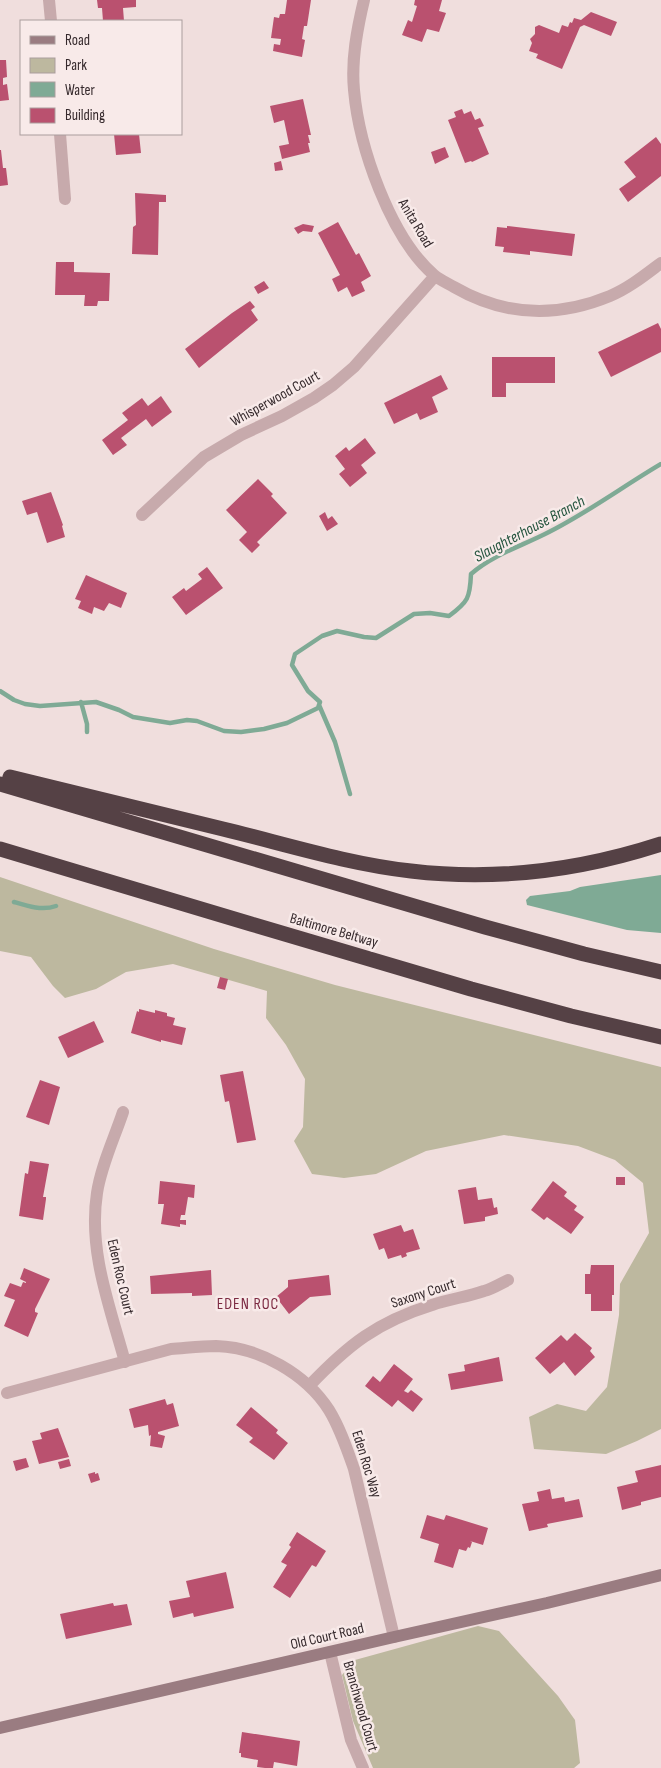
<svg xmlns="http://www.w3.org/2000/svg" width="661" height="1768" font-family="'Sofia Sans Condensed',sans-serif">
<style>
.green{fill:#bdb89f}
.water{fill:#7faa95}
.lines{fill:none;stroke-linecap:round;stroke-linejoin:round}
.stream{stroke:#7faa95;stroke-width:4.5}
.building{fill:#ba516f}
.street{stroke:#c7aaac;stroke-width:12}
.secondary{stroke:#9a7c81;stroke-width:12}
.highway{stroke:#554145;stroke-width:15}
.labels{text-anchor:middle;stroke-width:5;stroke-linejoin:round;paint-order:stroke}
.street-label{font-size:15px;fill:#35292c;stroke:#f8eae9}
.water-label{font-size:16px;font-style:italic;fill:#23533d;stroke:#f8eae9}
.neighbourhood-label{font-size:16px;letter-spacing:1px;fill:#7c2a42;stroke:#f8eae9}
</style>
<rect width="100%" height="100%" fill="#f0dedd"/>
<path class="green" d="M0 877 214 949 335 985 661 1067V1429L637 1441 606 1454 534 1449 529 1417 557 1404 586 1411 607 1387 619 1315 620 1284 649 1233 643 1183 615 1160 578 1146 504 1135 426 1151 376 1174 344 1178 312 1174 294 1141 303 1127 305 1079 286 1045 266 1018 267 991 173 964 126 972 96 989 65 998 53 986 31 957 0 951Z
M478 1626 499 1631 558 1696 575 1720 580 1763 574 1768H373L353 1721 342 1675 355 1660Z"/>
<path class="water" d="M661 875V933L627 930 527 905 526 900 530 896 570 891 580 887Z"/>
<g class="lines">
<path class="stream" d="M0 691 14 700 25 704 40 706 96 702 119 710 133 717 170 723 187 720 197 721 224 731 241 732 264 729 287 723 318 708 320 702 308 691 292 665 295 654 322 636 337 631 364 637 376 638 414 614 430 613 449 616C468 602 470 598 471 574 493 555 519 547 545 534 586 514 622 487 661 464
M81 702 87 724V732
M319 705 335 742 350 794
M14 902C27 906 42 911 56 906"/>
</g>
<path class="building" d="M97 0H136V7L123 8 124 21H103L102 8H98Z
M287 0H311L307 26H304L302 39 305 40 302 57 273 51 274 44 280 45 281 39 271 38 274 17 279 18 280 14H285Z
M415 0H442L439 11 446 13 439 32 427 29 422 42 402 35 408 20 412 22 417 6 414 5Z
M591 12 617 22 611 36 584 25 580 27 562 69 536 58 538 54 529 51 532 43 530 39 535 34V27L539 25 559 33 562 25 568 27 570 22 572 23 574 18 581 20Z
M0 60H6L7 77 3 78V85L7 84 9 100 0 101Z
M303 99 311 135H308L310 143H308L310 152 282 159 279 146 289 144 284 120 274 123 270 106Z
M462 109 464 114 471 111 475 120 480 118 484 126 478 128 489 154 472 162 471 161 465 163 448 120 456 117 454 112Z
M114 134H139L141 153 116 155Z
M656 137 661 144V176L628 202 619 189 636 177 624 162Z
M445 147 449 157 435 164 431 152Z
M0 150H1L3 168H6L8 185 0 186Z
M281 161 283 170 275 171 274 163Z
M135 193 166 195V202H159L158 255 132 254 133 227 136 225Z
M338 222 356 255 359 253 371 276 361 282 365 291 352 297 347 287 338 292 332 279 340 275 318 233Z
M303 224 314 226 312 232 303 231 298 234 294 228Z
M507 226 575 234 572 256 530 251V255L503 252 504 247 495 246 497 227 507 228Z
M56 262H74V272L110 273 109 301H98L97 306H84L85 295H55Z
M264 281 269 288 258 294 254 287Z
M250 301 255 307 251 310 258 320 199 368 185 349 232 313Z
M658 323 661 329V352L611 377 598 352Z
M492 357H555V383H506V397H492Z
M441 375 448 389 432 397 438 412 420 420 417 413 394 424 384 403Z
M161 396 172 412 152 427 146 419 121 438 127 445 113 455 102 440 128 420 122 413 142 398 148 406Z
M365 438 376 453 361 465 367 473 350 487 339 474 345 469 335 456 346 447 349 451Z
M258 479 273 494 271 496 287 513 257 542 260 545 252 553 239 540 247 532 226 510Z
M51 492 63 525 62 526 65 537 47 543 37 512 27 515 22 501Z
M325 512 328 519 332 516 338 524 327 531 319 516Z
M207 567 223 588 186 615 172 597 184 588 186 591 202 579 198 574Z
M86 575 127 593 121 608 109 603 104 611 94 607 92 614 78 608 81 601 75 599Z
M220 977 228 979 225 990 217 988Z
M139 1009 155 1013V1010L167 1013V1016L175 1018 173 1025 186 1028 182 1045 161 1040V1042L131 1033 137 1011 139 1012Z
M94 1021 104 1042 68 1058 58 1037Z
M243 1071 256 1140 237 1143 229 1101 225 1102 220 1075Z
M40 1080 60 1087 49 1125 26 1117Z
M30 1161 49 1164 43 1197H46V1199L43 1220 19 1216 25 1173 28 1174Z
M616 1177H625V1185H616Z
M160 1181 195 1185 194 1198 188 1197 185 1215H181L180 1220H186V1225L180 1224V1227L161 1224 164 1204H158Z
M553 1181 567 1192 564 1196 577 1206 574 1210 584 1217 571 1234 547 1217 544 1220 531 1210Z
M476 1187 478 1200 492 1198 494 1208 497 1207 498 1214 485 1217V1221L464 1224 458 1190Z
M401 1225 404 1232 413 1229 420 1249 406 1253 407 1256 402 1258 401 1255 388 1259 384 1248 379 1250 373 1234Z
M591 1265H614V1295H612V1311H591V1294H585V1274H590Z
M24 1268 50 1279 35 1309V1312L38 1313 28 1337 4 1326 15 1300 4 1296 10 1283 21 1287 23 1282 26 1283V1282L20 1279Z
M211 1270 212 1295 192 1296V1293L151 1294 150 1276Z
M329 1275 331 1295 310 1297 289 1314 276 1297 288 1287V1280Z
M575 1333 592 1348 590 1351 595 1357 575 1376 564 1362 550 1374 535 1358 561 1335 567 1341Z
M499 1357 503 1381 451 1390 448 1374 465 1371 464 1365Z
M394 1364 413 1379 404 1391 408 1393 411 1390 423 1399 413 1412 398 1400 392 1407 365 1386 373 1376 380 1382Z
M165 1399 167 1405 173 1403 179 1426 158 1432V1434L165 1436 162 1448 150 1446 151 1435 149 1436 148 1425 134 1428 129 1409Z
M251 1407 278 1430 276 1433 288 1443 274 1460 249 1442 253 1438 236 1425Z
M58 1428 69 1457 39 1464 32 1441 42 1439 40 1433Z
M26 1458 29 1467 16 1471 13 1461Z
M69 1459 71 1466 60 1469 58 1462Z
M661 1465V1497L641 1502V1505L622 1510 617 1487 638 1482 635 1471Z
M95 1472V1474L98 1473 100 1480 91 1483 88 1474Z
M550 1489 552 1499 564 1497 565 1502 579 1499 583 1517 547 1524 548 1527 529 1531 522 1504 539 1501 537 1492Z
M427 1515 444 1520 446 1515 488 1528 483 1545 470 1541 472 1542 470 1548 468 1547 466 1551 459 1549 453 1568 434 1562 439 1544 420 1538Z
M297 1532 326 1551 316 1567 312 1565 290 1598 273 1587 287 1565 281 1562 291 1547 289 1545Z
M226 1572 234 1608 194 1617 193 1613 173 1618 169 1601 190 1597 186 1581Z
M113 1603 114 1606 127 1604 132 1625 66 1639 60 1614Z
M242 1732 300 1741 297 1766 274 1762 273 1768H265L257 1767 258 1760 241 1757V1753H239Z"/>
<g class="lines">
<path class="street" d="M49 0 51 21
M364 0C357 29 351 60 354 90 359 147 390 237 434 275 440 280 447 283 454 287 504 316 557 318 610 296 629 288 645 275 661 263
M60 134 65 199
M142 515 204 457 241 435 282 416 314 398 333 385 354 367 435 276
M123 1112C114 1139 101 1166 97 1193 88 1251 110 1307 125 1362
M309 1386C348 1345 377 1322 432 1305 449 1299 467 1297 484 1291 492 1289 500 1284 508 1280
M7 1393 171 1349C186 1348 201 1346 216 1346 259 1347 306 1374 329 1410 340 1428 347 1449 354 1469L394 1637
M330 1652 351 1740 363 1768"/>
<path class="secondary" d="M0 1728 394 1637 547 1603 661 1575"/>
<path class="highway" d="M10 777C81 794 152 811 223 829 285 844 348 864 411 871 495 881 581 870 661 844
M0 784 485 927 584 954 661 972
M0 849 251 924 471 989 571 1016 661 1037"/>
</g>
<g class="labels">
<g class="street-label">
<text transform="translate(416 223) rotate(59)" y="5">Anita Road</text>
<text transform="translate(275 398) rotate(-29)" y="5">Whisperwood Court</text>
<text transform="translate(334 930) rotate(16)" y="5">Baltimore Beltway</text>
<text transform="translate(121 1277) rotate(77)" y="5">Eden Roc Court</text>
<text transform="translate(423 1293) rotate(-18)" y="5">Saxony Court</text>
<text transform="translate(367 1464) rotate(73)" y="5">Eden Roc Way</text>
<text transform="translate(327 1636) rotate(-13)" y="5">Old Court Road</text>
<text transform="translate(361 1706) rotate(74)" y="5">Branchwood Court</text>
</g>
<g class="water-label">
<text transform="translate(529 528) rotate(-28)" y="6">Slaughterhouse Branch</text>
</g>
<g class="neighbourhood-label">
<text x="248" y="1309">EDEN ROC</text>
</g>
</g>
<rect x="20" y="20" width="162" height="115" fill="#f8eae9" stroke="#aa9d9d"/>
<rect x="30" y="36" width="25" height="8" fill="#9a7c81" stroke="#aa9d9d"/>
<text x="65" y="45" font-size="15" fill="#35292c">Road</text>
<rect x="30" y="58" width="25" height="15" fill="#bdb89f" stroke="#aa9d9d"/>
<text x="65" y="70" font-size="15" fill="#35292c">Park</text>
<rect x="30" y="82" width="25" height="15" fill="#7faa95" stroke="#aa9d9d"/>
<text x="65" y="95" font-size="15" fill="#35292c">Water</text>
<rect x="30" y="108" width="25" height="15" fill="#ba516f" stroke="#aa9d9d"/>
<text x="65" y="120" font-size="15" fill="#35292c">Building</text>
</svg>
